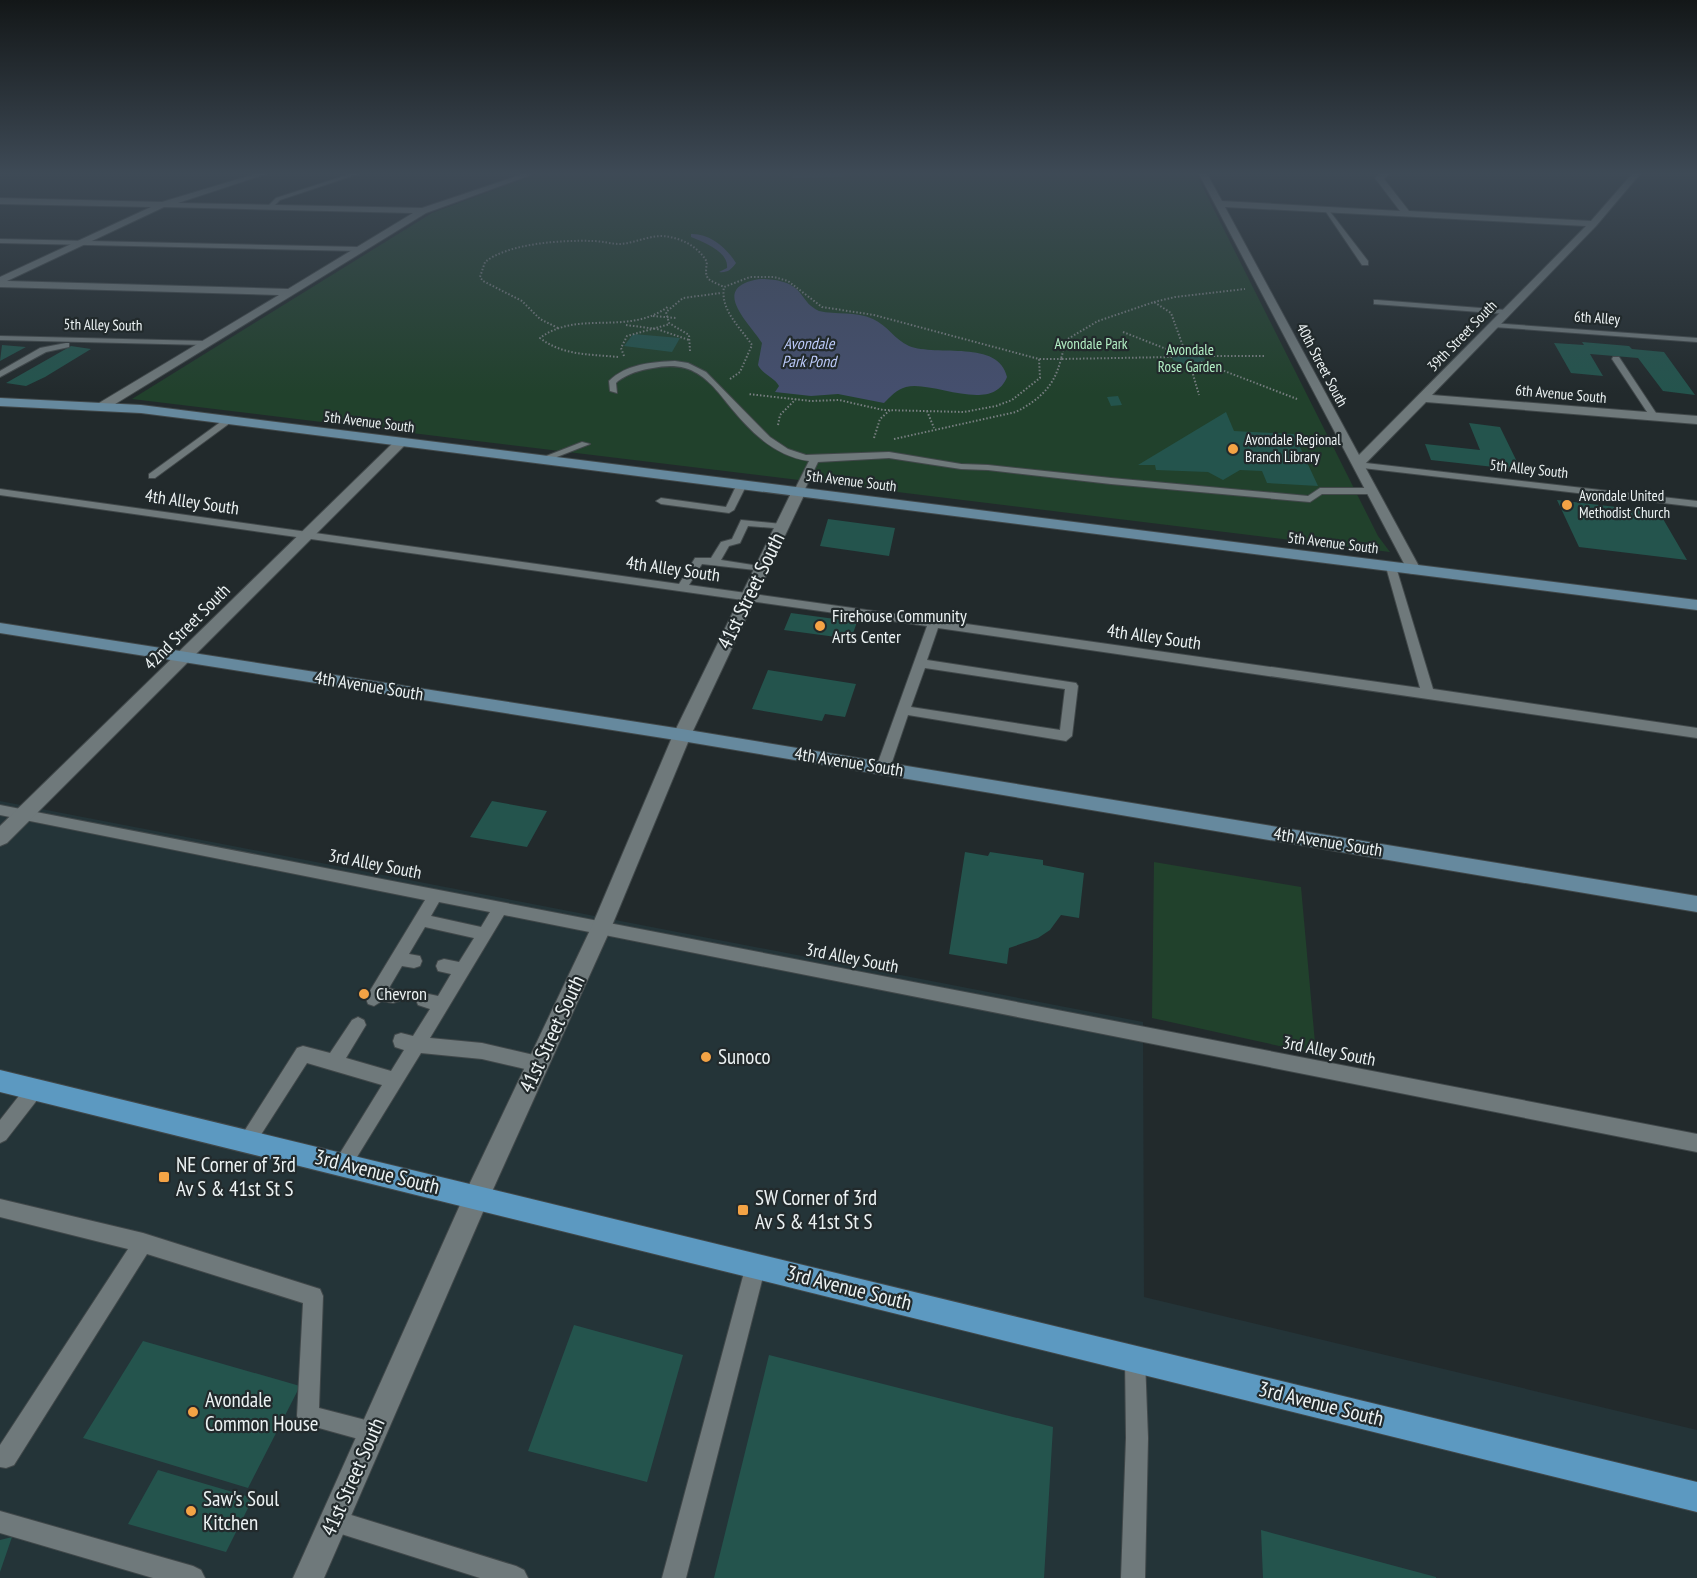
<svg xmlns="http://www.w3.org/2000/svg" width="1697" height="1578" font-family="'PT Sans Narrow',sans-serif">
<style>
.built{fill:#243438}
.green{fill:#21412c}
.water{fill:#454f6e}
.building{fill:#24544d}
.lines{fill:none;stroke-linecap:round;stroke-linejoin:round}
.lane-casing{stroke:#41484a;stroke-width:2}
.street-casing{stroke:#41484a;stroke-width:2}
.secondary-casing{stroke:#41484a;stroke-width:2}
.primary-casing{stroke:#41484a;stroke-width:2}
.path{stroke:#787f81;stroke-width:2;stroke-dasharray:1.5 2;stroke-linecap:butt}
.lane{fill:#6f797b;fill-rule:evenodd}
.street{fill:#6f797b;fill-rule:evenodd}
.secondary{fill:#66899e;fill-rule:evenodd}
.primary{fill:#5c99c1;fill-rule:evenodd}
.poi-dot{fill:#f4a345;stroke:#222a2c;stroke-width:2}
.labels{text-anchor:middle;stroke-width:4.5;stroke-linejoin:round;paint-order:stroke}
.far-street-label{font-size:15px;fill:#ecf2f3;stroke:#222a2c}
.far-park-label{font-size:15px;fill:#b3efc5;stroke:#222a2c}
.far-poi-label{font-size:15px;fill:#ecf2f3;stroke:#222a2c;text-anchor:start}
.far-water-label{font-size:16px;font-style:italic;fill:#bccaf9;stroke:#222a2c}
.street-label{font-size:18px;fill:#ecf2f3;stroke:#222a2c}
.poi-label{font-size:18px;fill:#ecf2f3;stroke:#222a2c;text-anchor:start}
.near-street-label{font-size:21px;fill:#ecf2f3;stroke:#222a2c}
.near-poi-label{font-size:21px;fill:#ecf2f3;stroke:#222a2c;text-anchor:start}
</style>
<rect width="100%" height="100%" fill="#222a2c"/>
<path class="built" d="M0 801 1143 1022 1144 1297 1697 1430V1578H0Z"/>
<path class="green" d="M537 174H1196L1378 536 1390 552 132 399 432 213Z
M1154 862 1301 887 1316 1054 1152 1018Z"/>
<path class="water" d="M691 234C709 233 727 248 736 263 731 270 727 273 719 272L727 268C729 252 704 242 691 237Z
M760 279C774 279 792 281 801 294 807 302 809 306 819 311 836 315 856 311 873 319 887 325 895 340 909 346 937 357 999 339 1007 377 992 415 933 380 906 387 896 390 891 396 884 403L838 394 811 396 775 392 779 386C774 377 763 375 758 365L762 343C749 322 708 287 760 279Z"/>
<path class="building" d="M841 174 845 177 792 178 793 175Z
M633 334 680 338 672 352 624 346Z
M1582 342 1629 346 1632 349 1664 352 1695 395 1663 391 1638 358 1590 354 1603 376 1571 373 1554 343 1584 345Z
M2 345 26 347 0 361Z
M71 346 91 349 45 377 26 386 6 383Z
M1178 349 1192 350 1202 353 1205 360 1197 364H1184L1173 360 1170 353Z
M1118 396 1122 405 1111 406 1107 397Z
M1226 412 1234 431 1294 434 1318 486 1267 483 1262 471 1240 470 1223 480 1208 472 1156 470 1155 465H1138Z
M1469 423 1500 427 1521 470 1431 460 1425 444 1480 450Z
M1557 500 1659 512 1687 560 1579 547Z
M828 519 895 528 889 556 820 546Z
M791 613 857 622 851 639 784 630Z
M768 670 856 684 845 717 825 714 822 721 752 709Z
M492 801 547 811 527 847 470 837Z
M965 852 988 856 990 852 1043 860V865L1084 873 1079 918 1061 915 1050 930 1038 938 1009 948 1007 964 949 954Z
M574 1325 683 1355 647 1482 528 1451Z
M143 1341 300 1386 248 1488 83 1438Z
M769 1355 1053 1427 1044 1578H714Z
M158 1470 253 1498 226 1552 128 1524Z
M1261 1530 1436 1577V1578H1263Z
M12 1537 0 1572V1540Z"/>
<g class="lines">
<g class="lane-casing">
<path id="lane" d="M350 174H358L280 200 271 209 266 208 276 198Z
M1324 209H1328L1368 261V265H1362Z
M0 239 359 247 362 249 359 251 0 243Z
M1377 300 1506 310 1510 312 1506 314 1374 304V300Z
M1491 323 1697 338V342L1494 327H1491Z
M0 336 205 341 209 343 205 345 0 340Z
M66 343H69V347L46 352 0 377V371L40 348Z
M1613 357H1619L1658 416 1657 418H1651L1612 359Z
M675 361 688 363 706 372 770 437 788 449 806 455 889 452 961 464 988 465 1111 478 1308 496 1320 488H1371L1376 491 1371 494H1322L1310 502 1111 484 988 470 961 469 889 458 818 462 804 491 799 494 794 491 809 461C773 456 749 430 727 403 716 389 703 373 685 368 674 365 663 366 653 368 640 370 629 373 618 381L616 383 617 393 610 391 609 381C626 364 652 362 675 361Z
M226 418 234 420 155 478H149V474Z
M582 442 590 444 544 462 536 460Z
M1357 462 1697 501V507L1354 467V463Z
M742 481 747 484 734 510 729 513 661 504 656 501 661 498 726 507 737 484Z
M0 489 679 584 695 558H711L721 542 732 539 741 520 782 524 786 525V529L748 526 740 543 729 546 721 560 765 567V571L702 564 689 585 1420 688 1386 567 1391 564 1396 567 1433 689 1697 728V738L938 628 927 660 1076 683 1078 686 1072 736 1066 741 908 715 890 768 883 773 876 768 927 626 0 495ZM925 668 1065 689 1060 730 911 707Z
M0 805 1697 1134V1152L504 915 430 1038 482 1043 538 1056 544 1058 546 1064 544 1070 538 1072 482 1059 421 1053 349 1170 343 1173 337 1170 334 1164 337 1158 382 1085 307 1063 253 1147 247 1150 241 1147 238 1141 297 1048 303 1046 330 1053 352 1020 358 1017 364 1020 366 1025 346 1058 391 1071 404 1050 395 1047 393 1041 395 1035 401 1033 413 1036 430 1009 418 1005 416 1000 418 995 424 993 438 996 451 974 438 971 436 966 438 961 444 959 459 962 474 938 425 927 409 954 420 956 422 961 420 966 414 968 402 966 389 988 399 991 401 996 399 1001 393 1003 382 1001 374 1006 368 1004 366 999 368 994 425 900 0 815ZM439 902 490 912 481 927 431 916Z
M35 1081 41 1083 44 1089 41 1095 6 1140 0 1143V1120L29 1083Z
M0 1199 143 1233 320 1289 323 1296 319 1408 381 1424 384 1432 381 1440 373 1443 301 1423 297 1416 303 1303 147 1254 14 1465 6 1468 0 1467V1445L128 1249 0 1217Z
M756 1255 763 1258 766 1265 686 1578H662L746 1265 749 1258Z
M1135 1349 1142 1352 1145 1359 1148 1438 1145 1578H1121L1126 1438 1125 1359 1128 1352Z
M335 1510 516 1566 524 1570 528 1578H480L335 1532 327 1529 324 1521 327 1513Z
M0 1511 193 1566 201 1570 205 1578H153L0 1533Z"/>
</g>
<g class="street-casing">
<path id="street" d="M255 174H266L178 203 422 208 523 174 531 175 426 213 107 409H99V403L279 295 0 287V277L151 207 0 204V198L162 202ZM164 207 413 213 288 289 7 281Z
M1199 174H1207L1222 201 1400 211 1375 178 1380 174H1389L1384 179 1409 211 1591 221 1632 174H1640L1596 226 1432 395 1697 416V424L1426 402 1364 465 1421 570 1414 574 1409 573ZM1225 207 1586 226 1359 455Z
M401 438 405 439 407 442 405 445 7 843 0 846V826L397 439Z
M799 487 806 491 691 735 611 928 486 1205 324 1578H293L468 1187 591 928 673 735 792 491Z"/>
</g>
<g class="secondary-casing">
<path id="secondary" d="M0 398 141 405 1697 600V610L141 413 0 406Z
M0 623 682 729 1697 896V912L682 741 0 633Z"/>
</g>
<g class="primary-casing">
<path id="primary" d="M0 1070 1697 1482V1512L0 1092Z"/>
</g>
<path class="path" d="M1154 302 1175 297 1245 289
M653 316 676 318
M626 325 657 329 689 340
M558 328 540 319 522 301 483 281 480 277 485 262C509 243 562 240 592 241 602 241 611 244 620 244 637 243 653 233 670 237 685 240 699 248 707 262 704 281 708 279 724 287
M1123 332 1174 352
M690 351 689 335 669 323 666 312 683 298 721 293
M624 356 621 348 627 336 670 324
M1203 356H1266
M618 357C591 354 563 356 540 338 579 309 628 337 669 306
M1172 357 1061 359 1066 340 1098 321 1154 302 1171 313 1184 349
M1201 362 1297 399
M1190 364 1199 395
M730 379 740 372 752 345C740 327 720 310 724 287L750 277H774L788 281 822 307 874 315 1039 359 1040 378 1012 400 996 406 964 412 883 410 839 400 811 401 748 394
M927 411 934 428
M778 425 780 415 796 399
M874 438 880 419 890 410
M894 439 1016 412C1040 399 1054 387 1061 359H1039"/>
<use href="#lane" class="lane"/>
<use href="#street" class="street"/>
<use href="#secondary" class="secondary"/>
<use href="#primary" class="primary"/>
</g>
<linearGradient id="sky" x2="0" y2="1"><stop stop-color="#131718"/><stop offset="0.44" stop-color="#3e4a56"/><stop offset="1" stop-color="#3e4a56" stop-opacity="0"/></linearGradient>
<rect width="1697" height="394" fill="url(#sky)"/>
<g class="poi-dot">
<circle cx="1233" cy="449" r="6"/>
<circle cx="1567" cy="505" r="6"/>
<circle cx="820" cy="626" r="6"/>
<circle cx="364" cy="994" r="6"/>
<circle cx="706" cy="1057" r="6"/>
<rect x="158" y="1171" width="12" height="12" rx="3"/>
<rect x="737" y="1204" width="12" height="12" rx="3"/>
<circle cx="193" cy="1412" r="6"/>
<circle cx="191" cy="1511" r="6"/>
</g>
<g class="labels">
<g class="far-street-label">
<text transform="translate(1597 318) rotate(4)" y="5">6th Alley</text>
<text transform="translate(103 325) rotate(1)" y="5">5th Alley South</text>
<text transform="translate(1462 336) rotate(-46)" y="5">39th Street South</text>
<text transform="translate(1322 365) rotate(62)" y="5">40th Street South</text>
<text transform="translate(1561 394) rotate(5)" y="5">6th Avenue South</text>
<text transform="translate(369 422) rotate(7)" y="5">5th Avenue South</text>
<text transform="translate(1529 469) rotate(6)" y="5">5th Alley South</text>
<text transform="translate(851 481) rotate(7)" y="5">5th Avenue South</text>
<text transform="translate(1333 543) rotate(7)" y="5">5th Avenue South</text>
</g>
<g class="far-park-label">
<text x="1091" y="349">Avondale Park</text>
<text x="1190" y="355">Avondale<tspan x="1190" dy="17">Rose Garden</tspan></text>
</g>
<g class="far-poi-label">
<text x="1245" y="445">Avondale Regional<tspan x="1245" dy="17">Branch Library</tspan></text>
<text x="1579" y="501">Avondale United<tspan x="1579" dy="17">Methodist Church</tspan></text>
</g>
<g class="far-water-label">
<text x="809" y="349">Avondale<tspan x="809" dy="18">Park Pond</tspan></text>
</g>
<g class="street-label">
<text transform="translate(192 502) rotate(8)" y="6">4th Alley South</text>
<text transform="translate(673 569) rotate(8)" y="6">4th Alley South</text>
<text transform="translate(187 627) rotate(-45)" y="6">42nd Street South</text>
<text transform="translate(1154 637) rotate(8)" y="6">4th Alley South</text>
<text transform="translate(369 686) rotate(9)" y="6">4th Avenue South</text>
<text transform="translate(849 762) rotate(9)" y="6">4th Avenue South</text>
<text transform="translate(1328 842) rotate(9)" y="6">4th Avenue South</text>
<text transform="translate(375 864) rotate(11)" y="6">3rd Alley South</text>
<text transform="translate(852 958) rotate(11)" y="6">3rd Alley South</text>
<text transform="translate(1329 1051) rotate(11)" y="6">3rd Alley South</text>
</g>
<g class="poi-label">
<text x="832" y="622">Firehouse Community<tspan x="832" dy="21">Arts Center</tspan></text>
<text x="376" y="1000">Chevron</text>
</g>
<g class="near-street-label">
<text transform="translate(751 591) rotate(-64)" y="7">41st Street South</text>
<text transform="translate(552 1034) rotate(-65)" y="7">41st Street South</text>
<text transform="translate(377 1172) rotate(14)" y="7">3rd Avenue South</text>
<text transform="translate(849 1288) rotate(14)" y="7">3rd Avenue South</text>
<text transform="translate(1321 1404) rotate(14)" y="7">3rd Avenue South</text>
<text transform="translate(353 1477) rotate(-66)" y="7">41st Street South</text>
</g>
<g class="near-poi-label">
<text x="718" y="1064">Sunoco</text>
<text x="176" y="1172">NE Corner of 3rd<tspan x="176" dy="24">Av S &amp; 41st St S</tspan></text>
<text x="755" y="1205">SW Corner of 3rd<tspan x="755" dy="24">Av S &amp; 41st St S</tspan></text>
<text x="205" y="1407">Avondale<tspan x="205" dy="24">Common House</tspan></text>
<text x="203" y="1506">Saw's Soul<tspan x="203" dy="24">Kitchen</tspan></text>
</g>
</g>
</svg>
